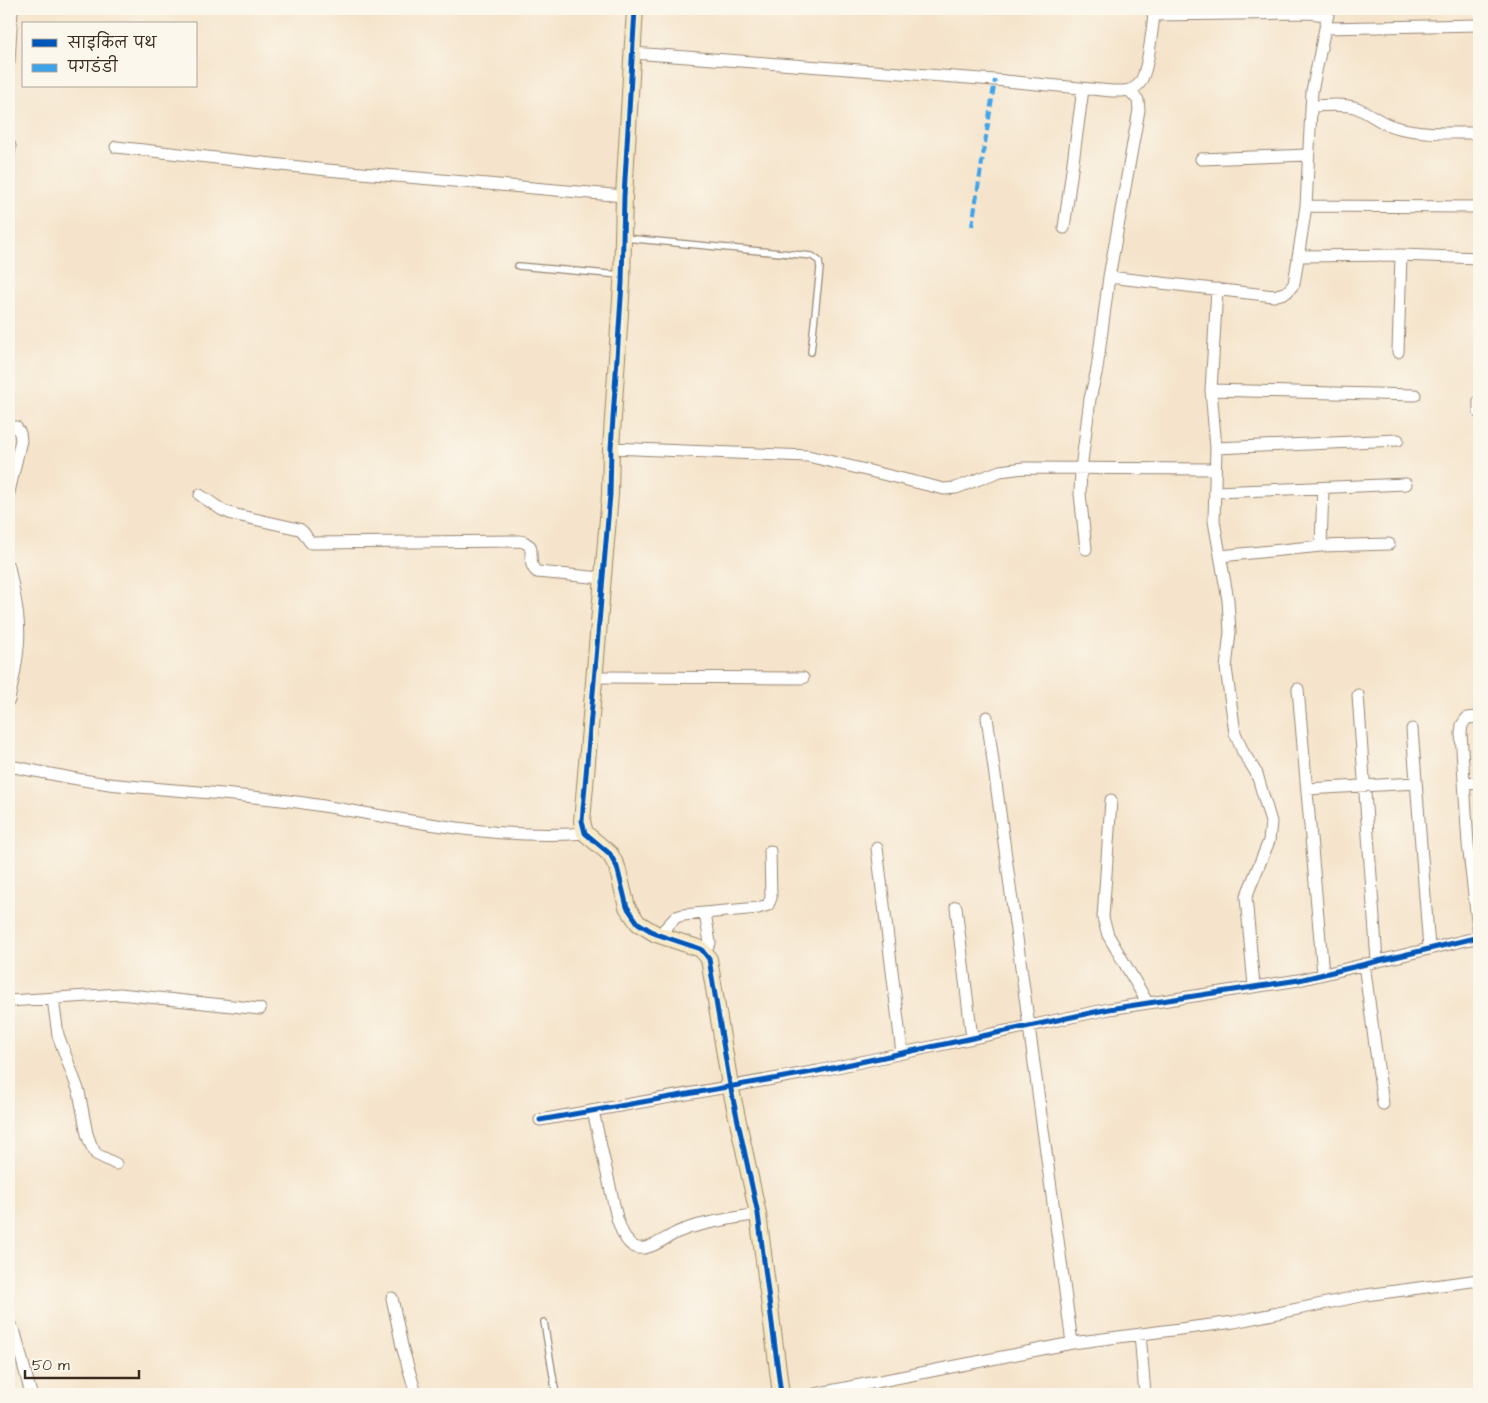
<svg xmlns="http://www.w3.org/2000/svg" width="1488" height="1403" font-family="'Architects Daughter','Playpen Sans Deva',sans-serif">
<style>
.lines{fill:none;stroke-linecap:round;stroke-linejoin:round}
.lane-casing{stroke:#988774;stroke-width:8}
.street-casing{stroke:#988774;stroke-width:13}
.secondary-casing{stroke:#988774;stroke-width:18}
.lane{stroke:#fff;stroke-width:5.5}
.street{stroke:#fff;stroke-width:11}
.secondary{stroke:#f6e9c3;stroke-width:16}
.quiet{stroke:#3fa3ea;stroke-width:4;stroke-dasharray:8 4;stroke-linecap:butt}
.cycleway-casing{stroke:#fbf7ec;stroke-width:8}
.cycleway{stroke:#0057b8;stroke-width:5}
</style>
<rect width="100%" height="100%" fill="#fbf7ec"/>
<filter id="ink" filterUnits="userSpaceOnUse"><feTurbulence type="fractalNoise" baseFrequency=".02" numOctaves="2"/><feDisplacementMap in="SourceGraphic" scale="10" xChannelSelector="R" yChannelSelector="G"/><feConvolveMatrix kernelMatrix="1 2 1 2 8 2 1 2 1" color-interpolation-filters="sRGB"/></filter>
<filter id="wash" filterUnits="userSpaceOnUse"><feTurbulence type="fractalNoise" baseFrequency=".0096" numOctaves="4" result="noise"/><feDisplacementMap in="SourceGraphic" scale="20" xChannelSelector="R" yChannelSelector="G"/><feGaussianBlur stdDeviation="1.12" result="paint"/><feColorMatrix in="noise" values="0 0 0 0 0 0 0 0 0 0 0 0 0 0 0 0 0 1.4 0 .05"/><feComposite in="paint" operator="in"/></filter>
<g filter="url(#wash)">
<rect width="100%" height="100%" fill="#f5e4cb"/>
</g>
<g filter="url(#ink)">
<g class="lines">
<g class="lane-casing">
<path id="lane" d="M625 238 812 256 819 261 820 268 811 352
M518 266 620 275
M544 1322 556 1394"/>
</g>
<g class="street-casing">
<path id="street" d="M1153 15 1308 13 1328 15
M1325 28 1479 25
M633 53 995 80 1112 91C1122 91 1131 92 1138 85 1149 75 1152 25 1155 9
M9 62 12 9
M1311 106C1325 106 1343 103 1357 108 1370 113 1381 124 1395 127 1420 134 1450 133 1476 133L1479 132
M116 147 327 170 624 196
M9 153 10 146
M1201 159 1308 155
M1306 206 1479 207
M1064 228 1083 89
M1298 256 1401 255 1479 258
M1109 277 1274 296 1287 292 1294 284 1306 206 1312 91 1329 9
M1217 289 1211 390 1216 448 1214 521 1228 600 1230 632 1226 668 1235 733 1243 752 1257 774 1271 822 1269 841 1246 897 1254 986
M1398 352 1401 255
M1211 390 1415 395
M1479 401V413
M9 426 16 427 20 433 21 440 9 492
M611 448 808 456 944 489 956 488 1000 471 1024 468 1215 469
M1216 448 1398 440
M1216 492 1406 484
M200 495 222 510 232 514 299 529C306 532 306 539 311 543L519 541 524 542 530 546C533 555 528 565 537 572L602 578
M1321 546 1323 488
M1086 549 1080 494 1081 469 1090 399 1097 369 1109 277 1139 110 1138 100 1130 91
M1221 556 1321 546 1389 544
M9 567C14 593 21 620 18 647 17 665 12 683 9 700
M594 677 803 678
M1298 689 1323 974
M1358 695 1377 961
M987 717 1072 1343
M1412 729 1429 948
M9 766C42 772 76 780 109 784 174 791 240 794 304 803 397 817 491 841 585 833
M1465 784 1479 783
M1307 789 1416 783
M1111 800 1103 918 1108 935 1147 1002
M877 848 902 1053
M956 907 972 1038
M659 935 676 917 683 915 758 908 768 905 771 898 770 851
M1479 937 1468 844 1461 733 1462 725 1467 718 1479 717
M701 949 707 948 710 943 705 913
M1364 964 1383 1104
M53 999 58 1035 79 1092 87 1134 91 1145 96 1154 116 1164
M9 1001 120 994 260 1009
M593 1111 617 1218C620 1227 625 1243 635 1247 647 1253 666 1237 678 1232 698 1223 735 1218 758 1214
M540 1120 818 1071 1109 1009 1299 980 1479 937
M392 1298 402 1346 416 1394
M9 1323 15 1333 31 1394
M1140 1334 1145 1394
M815 1394 1072 1343 1234 1322 1366 1295 1479 1280"/>
</g>
<g class="secondary-casing">
<path id="secondary" d="M635 9 624 196 622 283 611 448 610 495 582 821 585 833 610 854 617 867 627 907 638 923 656 934 701 949 709 959 730 1085 758 1214 781 1394"/>
</g>
<use href="#lane" class="lane"/>
<use href="#street" class="street"/>
<use href="#secondary" class="secondary"/>
<path class="quiet" d="M972 226 995 80"/>
<g class="cycleway-casing">
<path id="cycleway" d="M635 9 624 196 622 283 611 448 610 495 582 821 585 833 610 854 617 867 627 907 638 923 656 934 701 949 709 959 730 1085 758 1214 781 1394
M540 1120 818 1071 1109 1009 1299 980 1479 937"/>
</g>
<use href="#cycleway" class="cycleway"/>
</g>
</g>
<rect width="1488" height="1403" fill="none" stroke="#fbf7ec" stroke-width="30"/>
<rect x="22" y="22" width="175" height="65" fill="#fbf7ec" stroke="#aea59a"/>
<rect x="32" y="39" width="25" height="8" fill="#0057b8" stroke="#aea59a"/>
<text x="68" y="48" font-size="15" fill="#3b2a1e">साइकिल पथ</text>
<rect x="32" y="64" width="25" height="8" fill="#3fa3ea" stroke="#aea59a"/>
<text x="68" y="72" font-size="15" fill="#3b2a1e">पगडंडी</text>
<path d="M25 1370v8h114v-8" fill="none" stroke="#3b2a1e" stroke-width="2.5"/>
<text x="32" y="1370" font-size="15" fill="#3b2a1e" stroke="#fbf7ec" stroke-width="4" paint-order="stroke">50 m</text>
</svg>
